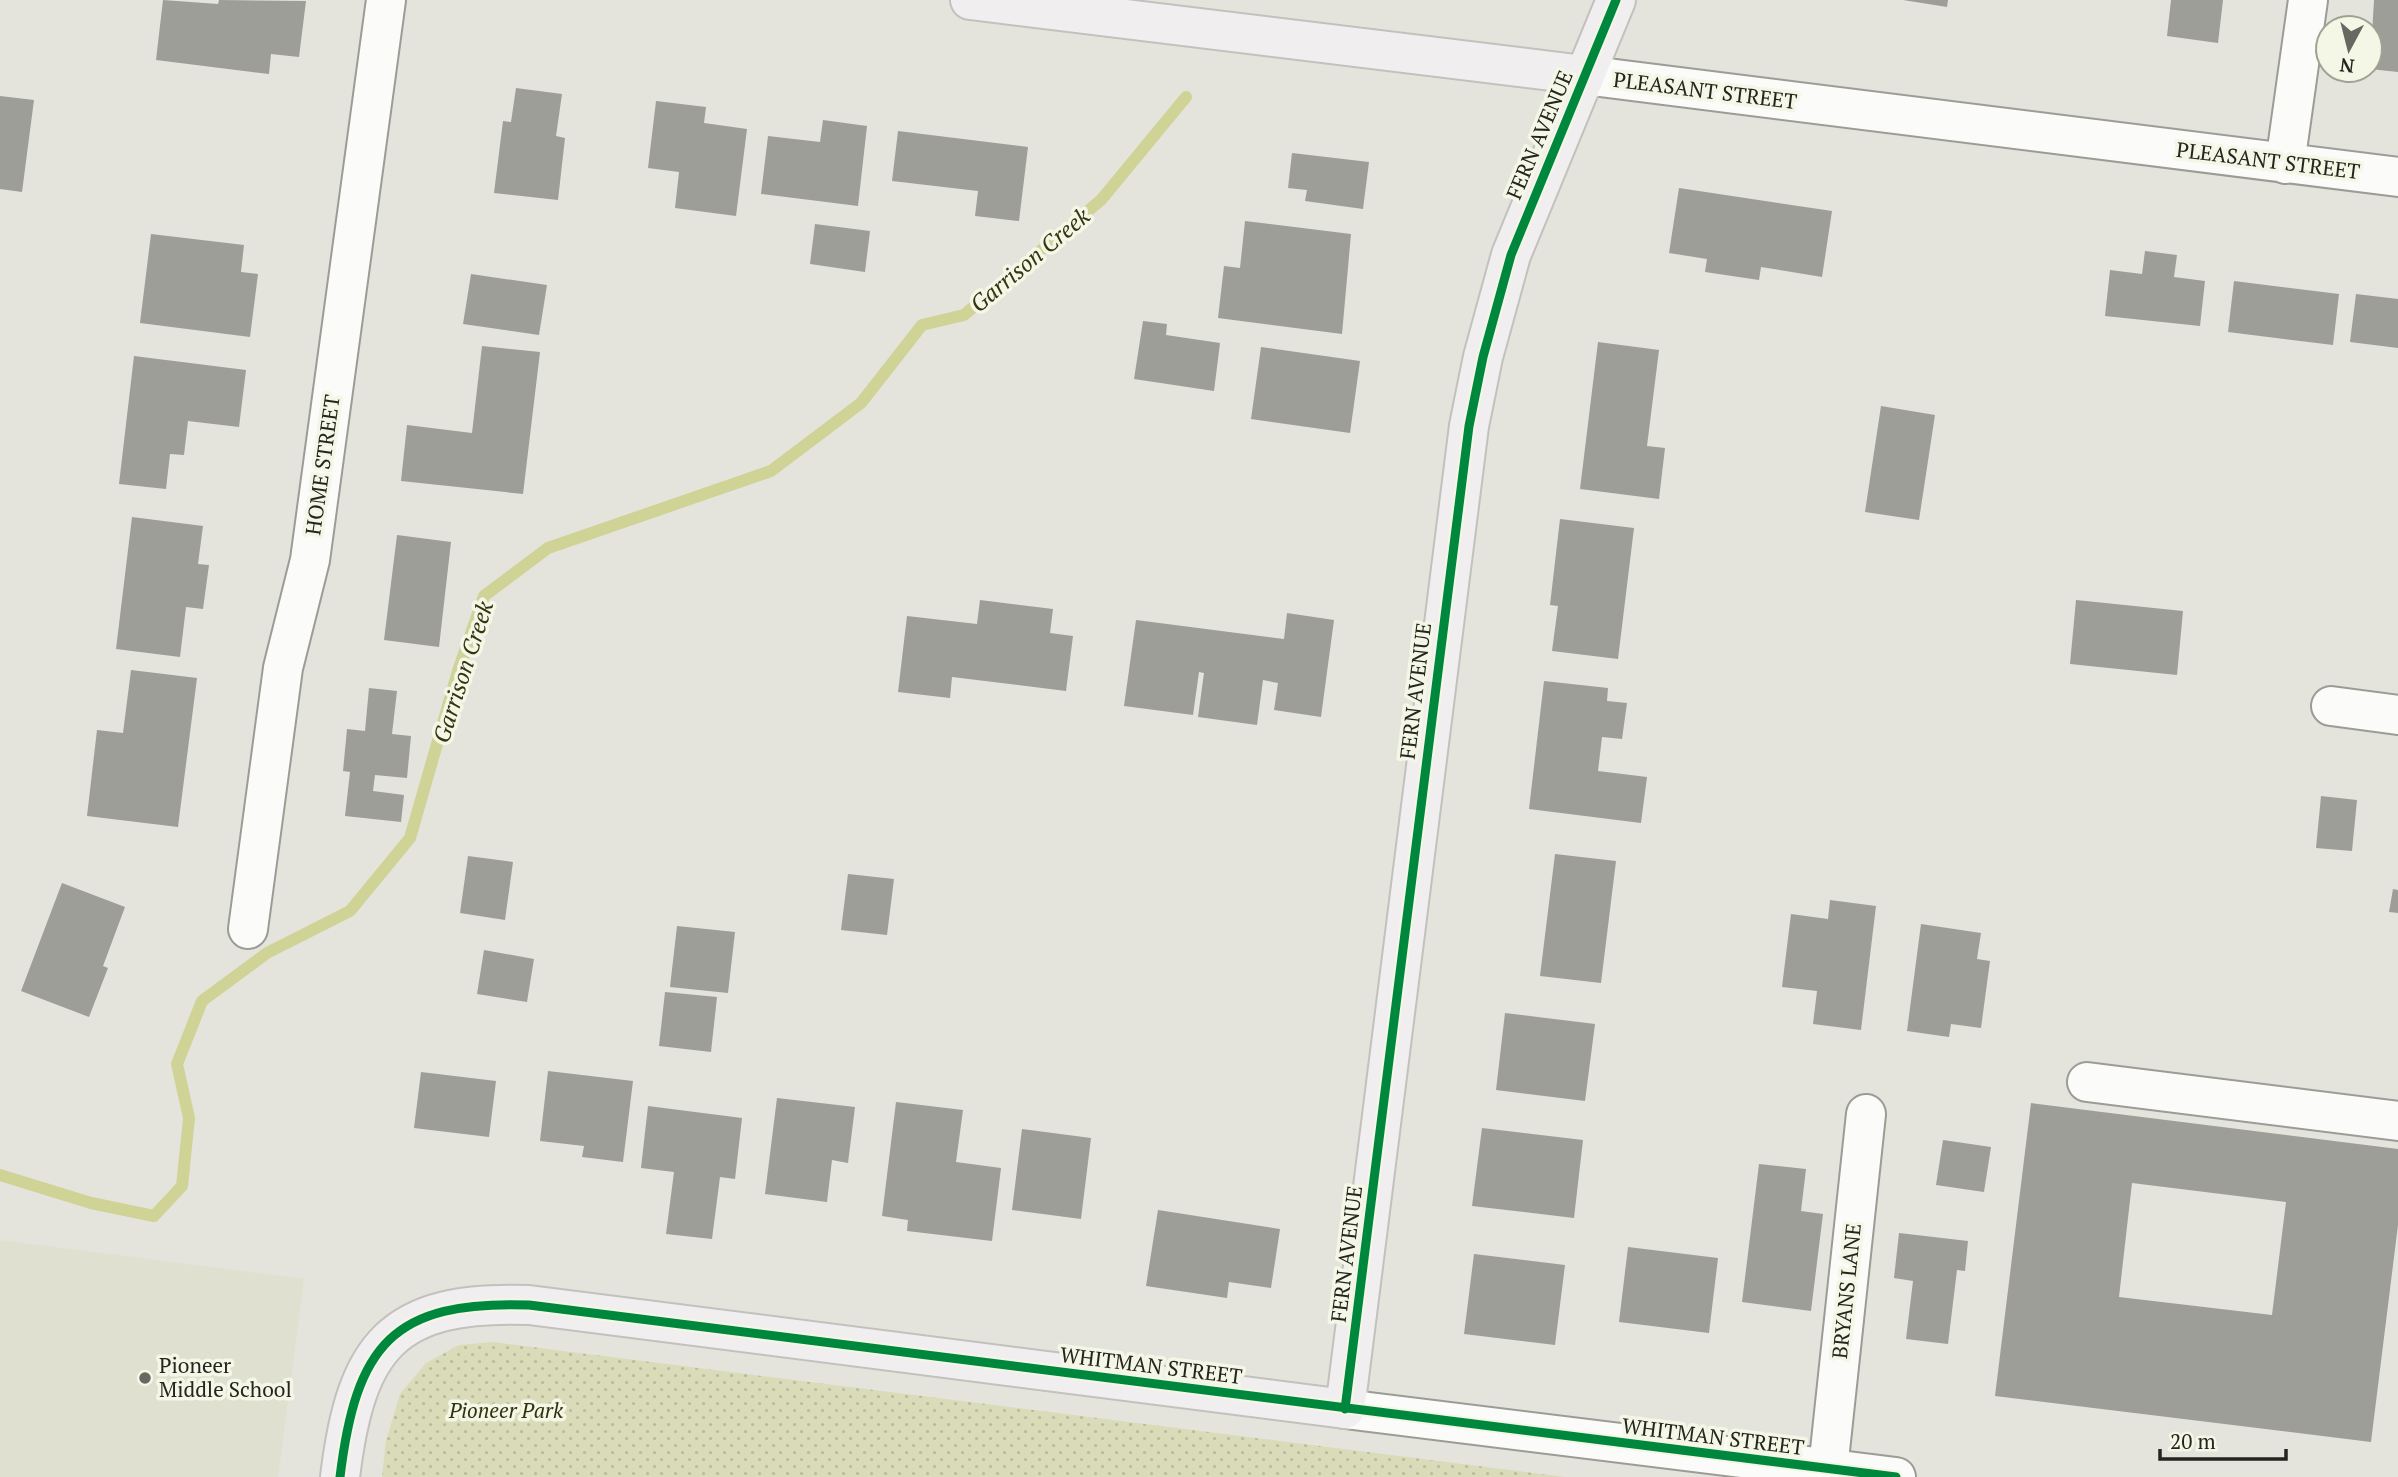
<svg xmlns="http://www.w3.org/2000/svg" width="2398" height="1477" font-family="'PT Serif',serif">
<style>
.built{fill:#dfe0cf}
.park{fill:url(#park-dots)}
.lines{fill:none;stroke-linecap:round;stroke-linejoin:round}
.stream{stroke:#d0d396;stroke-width:12}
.building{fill:#9e9e98;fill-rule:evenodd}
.minor-casing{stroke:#9c9c96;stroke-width:42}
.major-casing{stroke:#c1c2bd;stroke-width:42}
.minor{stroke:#fbfbfa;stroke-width:38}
.major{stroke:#f1eef0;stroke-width:38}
.cycleway-casing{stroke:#f4f6e6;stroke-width:13}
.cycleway{stroke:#00873e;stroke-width:9}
.poi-dot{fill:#676861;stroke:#f4f6e6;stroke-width:2.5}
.labels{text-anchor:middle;stroke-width:7;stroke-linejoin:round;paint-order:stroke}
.street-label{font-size:21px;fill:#24251f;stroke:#f4f6e6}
.poi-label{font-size:21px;fill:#24251f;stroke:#f4f6e6;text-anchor:start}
.park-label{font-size:21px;font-style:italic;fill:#31320d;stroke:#f4f6e6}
.water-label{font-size:23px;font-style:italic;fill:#343510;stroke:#f4f6e6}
</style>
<defs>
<pattern id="park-dots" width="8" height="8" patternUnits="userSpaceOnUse" patternTransform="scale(1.75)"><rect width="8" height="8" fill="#dadbb8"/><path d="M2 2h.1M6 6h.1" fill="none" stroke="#bbbc9e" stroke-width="1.8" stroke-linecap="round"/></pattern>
</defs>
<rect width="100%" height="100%" fill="#e4e4dc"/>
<path class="built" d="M0 1240 304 1279 278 1477H0Z"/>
<path class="park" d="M493 1342 1565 1477H382L386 1441 400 1394 426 1363 459 1345Z"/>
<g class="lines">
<path class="stream" d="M0 1175 91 1203 154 1216 182 1186 189 1118 177 1064 202 1001 267 953 350 911 410 838 458 671 484 596 548 548 771 471 861 403 922 325 964 315 1101 200 1186 97"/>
</g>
<path class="building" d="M163 0 218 4 219 0 306 1 299 57 271 54 269 74 156 60Z
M1903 0H1948L1947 7Z
M2171 0H2223L2218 43 2167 36Z
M2374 0H2398V72L2370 69Z
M516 88 562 94 556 136 565 138 558 200 494 193 503 121 511 122Z
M0 96 34 100 22 192 0 189Z
M656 101 706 107 704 123 747 129 736 216 675 208 679 172 648 168Z
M823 120 867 126 858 206 761 194 768 136 820 142Z
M898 131 1028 147 1019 221 975 216 978 191 892 181Z
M1292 153 1369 162 1363 209 1305 201 1307 190 1288 188Z
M1679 188 1832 211 1822 277 1761 267 1759 280 1705 272 1707 259 1669 253Z
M1245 221 1351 234 1342 334 1218 318 1224 266 1240 268Z
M815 224 870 231 865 272 810 264Z
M151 234 244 245 241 272 258 274 250 337 140 323Z
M2145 251 2177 255 2174 277 2205 281 2200 326 2105 316 2110 270 2142 274Z
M471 274 547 285 539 335 463 324Z
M2234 281 2339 294 2333 345 2228 332Z
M2356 294 2398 299V348L2350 342Z
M1143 321 1167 324 1166 335 1220 343 1214 391 1134 379Z
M1598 342 1659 350 1647 446 1665 448 1659 499 1580 489Z
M482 346 540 352 523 494 401 481 407 425 472 433Z
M1261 347 1360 361 1350 433 1251 419Z
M134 356 246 370 239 427 188 421 184 455 170 454 166 489 119 484Z
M1881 406 1935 415 1919 520 1865 512Z
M132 517 203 526 198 564 209 565 203 609 186 607 180 657 116 649Z
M1560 519 1634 528 1618 659 1552 651 1558 606 1550 605Z
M397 535 451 542 439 647 384 640Z
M980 600 1053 609 1050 633 1073 636 1066 691 952 677 950 698 898 692 907 616 977 624Z
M2076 600 2183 611 2177 675 2070 664Z
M1287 613 1334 620 1321 717 1274 710 1278 683 1263 680 1257 725 1198 717 1204 673 1199 672 1193 715 1124 706 1136 620 1284 639Z
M131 670 197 678 178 827 87 816 97 730 123 733Z
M1544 681 1608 688 1607 701 1627 703 1622 739 1602 737 1598 771 1647 777 1641 823 1529 809Z
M369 688 397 691 392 734 411 736 407 778 375 775 373 791 404 795 401 822 345 816 350 772 343 771 347 729 365 731Z
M2321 796 2357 800 2352 851 2316 848Z
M1555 854 1616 861 1601 983 1540 976Z
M468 856 513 862 505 920 460 913Z
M848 874 894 879 887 935 841 930Z
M62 883 125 907 103 966 108 968 89 1017 21 991Z
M2393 889 2398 890V913L2389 912Z
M1830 900 1876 906 1861 1030 1813 1024 1817 991 1782 987 1791 914 1828 919Z
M1921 924 1981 933 1977 959 1990 961 1981 1028 1951 1024 1949 1037 1907 1031Z
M677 926 735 932 728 993 670 987Z
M484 950 534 959 527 1002 477 994Z
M665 992 717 997 711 1052 659 1046Z
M1505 1013 1595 1024 1585 1101 1496 1090Z
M548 1071 633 1081 623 1162 582 1157 584 1146 540 1141Z
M421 1072 496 1081 489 1137 414 1128Z
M777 1098 855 1107 848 1163 832 1160 827 1202 765 1194Z
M896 1102 963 1110 956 1162 1001 1168 992 1241 907 1231 908 1220 882 1216Z
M2031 1103 2398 1149V1225L2371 1442 1995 1396ZM2132 1183 2286 1202 2272 1315 2119 1297Z
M648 1106 742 1118 735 1179 720 1177 712 1239 666 1234 674 1172 641 1168Z
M1482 1128 1583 1140 1574 1218 1472 1206Z
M1022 1129 1091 1138 1081 1219 1012 1210Z
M1943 1140 1991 1147 1984 1192 1936 1185Z
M1759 1164 1806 1169 1801 1211 1823 1214 1811 1311 1742 1302Z
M1158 1210 1280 1229 1271 1288 1229 1282 1227 1298 1146 1286Z
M1899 1233 1968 1241 1965 1271 1957 1270 1948 1344 1906 1339 1913 1281 1894 1278Z
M1628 1247 1718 1258 1709 1333 1619 1322Z
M1474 1254 1565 1265 1555 1345 1464 1334Z"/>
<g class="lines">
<g class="minor-casing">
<path id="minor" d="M1584 75 2398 177
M2285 164 2308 0
M2331 706 2398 715
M248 929 283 668 310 560 386 0
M2087 1082 2398 1121
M1345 1409 1896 1477
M1828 1469 1866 1114"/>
</g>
<g class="major-casing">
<path id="major" d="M970 0 1584 75
M340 1477C356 1346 392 1300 529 1305L1345 1409 1469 426 1483 357 1511 255 1616 0"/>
</g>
<use href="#minor" class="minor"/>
<use href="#major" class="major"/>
<g class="cycleway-casing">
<path id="cycleway" d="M1345 1409 1469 426 1483 357 1511 255 1616 0
M340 1477C356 1346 392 1300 529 1305L1896 1477"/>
</g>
<use href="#cycleway" class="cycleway"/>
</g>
<circle class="poi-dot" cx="145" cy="1378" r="7"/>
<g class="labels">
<g class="street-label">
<text transform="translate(1705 91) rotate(7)" y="7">PLEASANT STREET</text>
<text transform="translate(1540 135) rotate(-67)" y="7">FERN AVENUE</text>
<text transform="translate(2268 161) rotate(7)" y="7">PLEASANT STREET</text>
<text transform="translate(323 465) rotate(-82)" y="7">HOME STREET</text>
<text transform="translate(1416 691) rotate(-83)" y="7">FERN AVENUE</text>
<text transform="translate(1347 1254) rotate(-83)" y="7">FERN AVENUE</text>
<text transform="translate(1847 1291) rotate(-84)" y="7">BRYANS LANE</text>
<text transform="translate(1151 1366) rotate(7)" y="7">WHITMAN STREET</text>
<text transform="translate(1713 1437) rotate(7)" y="7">WHITMAN STREET</text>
</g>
<g class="poi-label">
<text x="159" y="1373">Pioneer<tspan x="159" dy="24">Middle School</tspan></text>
</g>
<g class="park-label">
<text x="506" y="1418">Pioneer Park</text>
</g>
<g class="water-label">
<text transform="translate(1030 260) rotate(-40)" y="8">Garrison Creek</text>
<text transform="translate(463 672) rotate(-72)" y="8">Garrison Creek</text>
</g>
</g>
<g transform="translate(2349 49) rotate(187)"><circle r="33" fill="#f4f6e6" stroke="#a1a296" stroke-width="2"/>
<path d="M0-5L12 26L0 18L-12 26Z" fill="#676861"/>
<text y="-10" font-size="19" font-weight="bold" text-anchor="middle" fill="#24251f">N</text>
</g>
<path d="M2160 1449v10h126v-10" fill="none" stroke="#24251f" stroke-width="3.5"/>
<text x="2170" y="1449" font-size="21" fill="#24251f" stroke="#f4f6e6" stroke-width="5" paint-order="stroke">20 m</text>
</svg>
